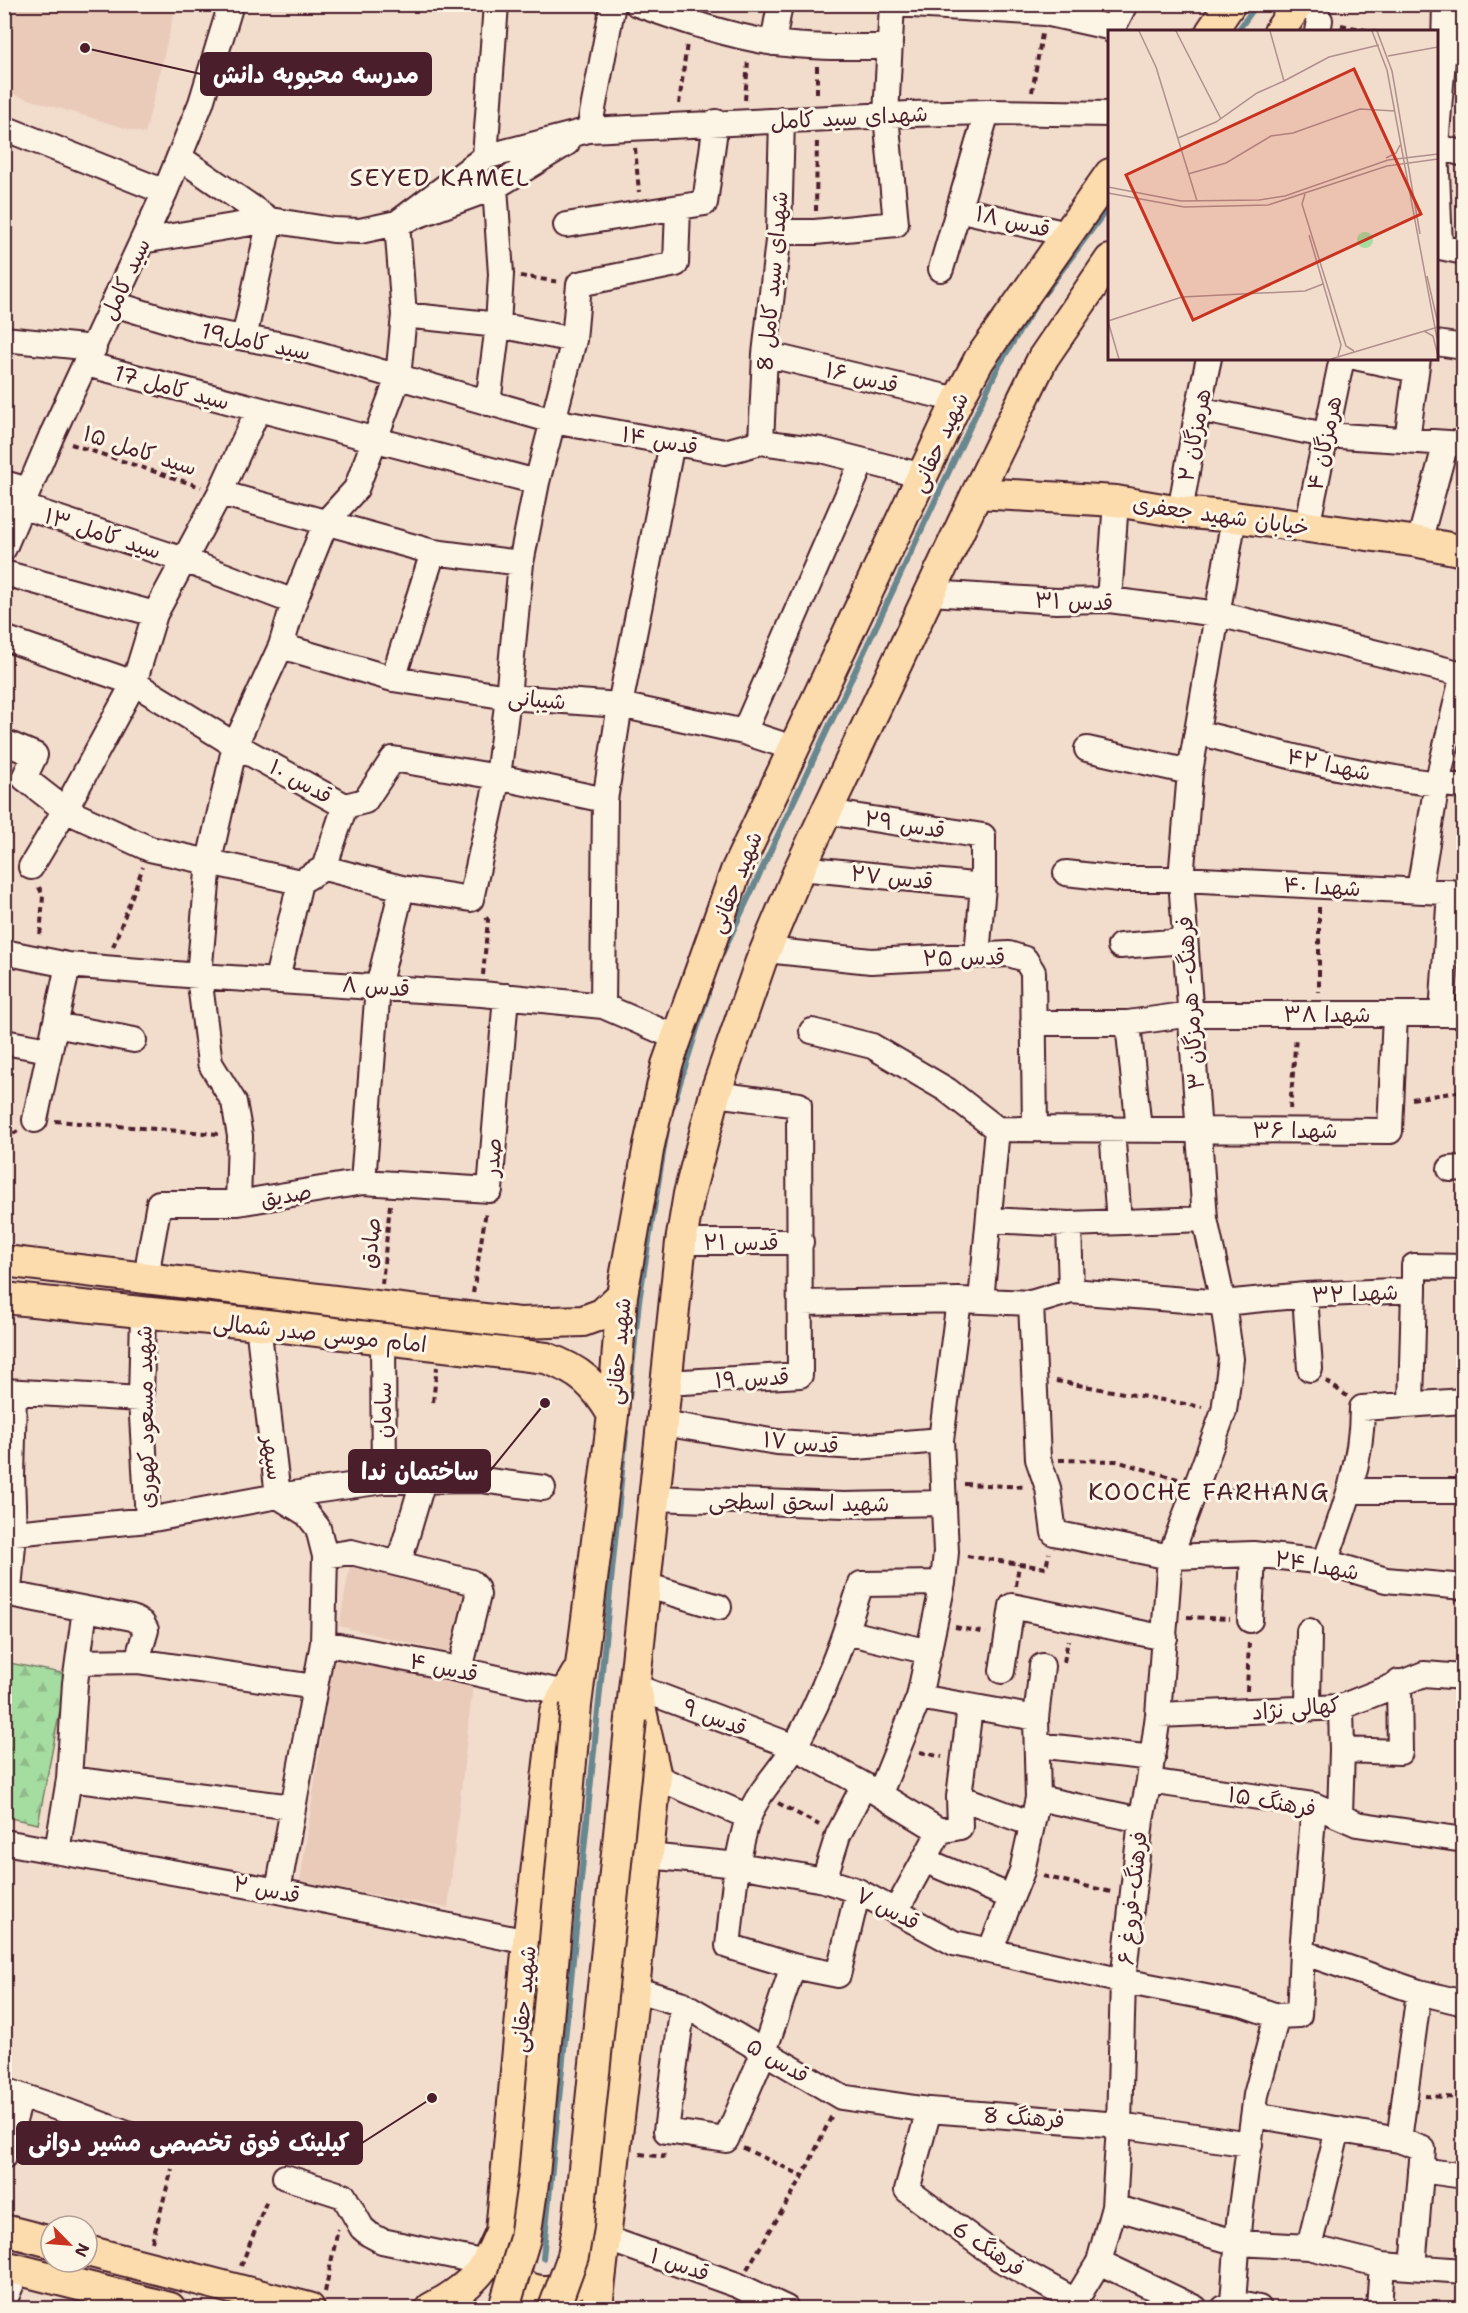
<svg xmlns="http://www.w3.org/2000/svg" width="1468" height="2313" font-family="'Shantell Sans','Playpen Sans Arabic',sans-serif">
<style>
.built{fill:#eacbba}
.forest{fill:url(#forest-firs);stroke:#787e66;stroke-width:1.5}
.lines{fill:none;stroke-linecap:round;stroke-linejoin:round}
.stream{stroke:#67878f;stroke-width:6}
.minor-casing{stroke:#4a1f2b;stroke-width:28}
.major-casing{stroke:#4a1f2b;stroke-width:34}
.path{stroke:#4a1f2b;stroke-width:4;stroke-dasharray:6 4.5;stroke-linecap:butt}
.minor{stroke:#fcf5e5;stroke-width:24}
.major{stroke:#fcdcac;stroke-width:30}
.major-bridge-casing{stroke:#4a1f2b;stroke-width:34;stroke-linecap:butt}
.major-bridge{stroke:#fcdcac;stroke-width:30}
.labels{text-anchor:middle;stroke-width:6;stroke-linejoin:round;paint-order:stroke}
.street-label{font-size:22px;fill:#4a1f2b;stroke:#fcf5e5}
.neighbourhood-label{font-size:24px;letter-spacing:1.5px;fill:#4a1f2b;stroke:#fcf5e5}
.inset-road{fill:none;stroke:#af908c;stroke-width:1.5}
.view{fill:#c8321e;fill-opacity:0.15;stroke:#c8321e;stroke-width:3}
.inset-edge{fill:none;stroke:#4a1f2b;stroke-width:3}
.leader{fill:none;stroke:#4a1f2b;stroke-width:2}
.callout-dot{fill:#4a1f2b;stroke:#fcf5e5;stroke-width:2}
.callout{fill:#4a1f2b;stroke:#4a1f2b;stroke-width:2}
.callout-label{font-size:24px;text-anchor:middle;font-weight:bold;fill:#fff}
</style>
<defs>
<pattern id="forest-firs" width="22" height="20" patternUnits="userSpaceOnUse" patternTransform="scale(1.5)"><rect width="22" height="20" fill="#a5dca0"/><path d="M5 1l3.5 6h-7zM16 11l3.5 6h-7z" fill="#90bc8a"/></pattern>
</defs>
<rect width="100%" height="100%" fill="#f2dccc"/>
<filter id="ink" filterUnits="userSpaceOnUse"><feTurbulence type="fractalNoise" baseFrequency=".0167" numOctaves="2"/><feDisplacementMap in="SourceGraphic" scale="12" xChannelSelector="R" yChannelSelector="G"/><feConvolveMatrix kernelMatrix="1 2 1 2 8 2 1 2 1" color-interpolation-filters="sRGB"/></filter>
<g filter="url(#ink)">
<path class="built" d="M4 5H176L145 134 5 92Z
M352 1555 472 1589 454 1654 339 1626Z
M334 1653 473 1683 448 1908 300 1882Z"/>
<path class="forest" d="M4 1662 67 1674 38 1824 5 1817Z"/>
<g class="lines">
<path class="stream" d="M1237 32 1257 4
M1044 294 1110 205
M721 956 999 365 1036 304
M673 1105 708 994
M629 1398 639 1301 667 1129
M543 2258 626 1432"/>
<g class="minor-casing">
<path id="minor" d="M637 4C682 20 728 36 775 43 813 48 852 47 890 47
M895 4 1045 13
M1047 4 1045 13 1113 28
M1310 4 1320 20 1318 32
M1114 32 1113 28 1125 4
M773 43 780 4
M4 128 165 192
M589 130 613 4
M1436 146 1444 47 1445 4
M1436 146 1464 154
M1436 147 1440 247 1464 252
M179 157 270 220
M485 157 496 4
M958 209 1067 234
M397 223 485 157 589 130 910 114 987 112 1110 114
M566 225 705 203 716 122
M779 232H815L896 224 886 115 892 4
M142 241 270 220 333 230 360 231 397 223 495 187 567 143
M941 269 987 112
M114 304 200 330 294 347 553 421 725 452 761 442 821 450 923 476
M404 315 498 325 574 340
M244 338 270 220
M4 339 94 348
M1436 343 1464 347
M765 354 958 400
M1359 358 1416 370
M86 364 537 482
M488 403 498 325 501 274 495 187
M1198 409 1325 435 1464 444
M1407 440 1418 358
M761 442 765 354 779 232 782 120
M4 483 28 490
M220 493 433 552 521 563
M21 506 184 560 294 602
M1180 512 1198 409 1209 358
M1307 527 1342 358
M1419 542 1446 443
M4 548 51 437 165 192 201 103 231 4
M4 573 155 614
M930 593 1056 601 1109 600 1218 614 1463 674 1437 784 1419 890
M1109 600 1116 501
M4 638 134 683 235 745 345 806 365 801 393 759 498 777 605 800
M281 646 393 679 508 697 620 705 744 732 793 748
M393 679 433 552
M744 732 862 462
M1197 732C1285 755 1373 780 1464 786
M4 742 35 755 24 778 65 810 150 849 300 882 324 868 345 806
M1087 749 1190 772
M827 812 983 836V886L977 955
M31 867 65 810 134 683 155 614 220 493 258 410
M324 868 402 888 471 899 498 777 508 697 521 563 537 482 574 340 579 284 676 264 678 208
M800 868 983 886
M1066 873 1119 879H1181L1464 893
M1120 946 1185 941
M766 950 871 961 1009 954 1025 959 1033 972 1035 1129
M4 952 68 965 199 976 482 994 603 1006 677 1038
M277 979 300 882
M603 1006 605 800 620 705 672 443
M1442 1014 1450 892
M1033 1023H1128L1191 1014H1464
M1128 1023 1139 1130
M55 1025 134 1040
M812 1031 872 1046 947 1090 997 1129 1390 1131 1395 1014
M4 1042 49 1050
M35 1120 68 965
M1112 1129 1119 1222
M1450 1169 1464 1168
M363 1182 378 987 402 888
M238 1203 240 1136 234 1102 210 1063 199 976 209 861 235 745 281 646 294 602 326 522 356 489 398 378 404 315 397 223
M989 1220 1069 1224 1205 1219
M1069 1224 1071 1291
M681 1242H801
M148 1279 149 1259 159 1203H238L363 1182 490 1190 506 996
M1305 1295 1310 1369
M981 1301 997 1129
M801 1303 959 1300 1031 1303 1071 1291 1223 1303 1305 1295 1414 1290V1266L1464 1267
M1031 1303 1038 1459 1048 1488 1054 1533 1170 1557 1253 1554 1325 1562 1386 1580 1464 1587
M143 1314 141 1399 148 1520
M383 1340 384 1481
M667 1383 800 1375 799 1105 715 1094
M4 1391 141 1399
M14 1393 12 1477 14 1533 9 1590 15 1595 132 1618 142 1623 146 1630 137 1661
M1411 1403 1414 1290
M662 1423 777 1442 856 1447 941 1440
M1351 1491H1464
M278 1496 384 1481 481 1480 543 1488
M654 1498 844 1505 943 1503
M14 1533 148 1520 278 1496 258 1324
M325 1556 351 1552 471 1582 476 1587 478 1595 460 1670
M399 1562 423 1481
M1325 1562C1344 1511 1362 1463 1362 1408L1464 1401
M645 1585 719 1607
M1250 1620 1253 1554
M846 1632 929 1652
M323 1643 443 1666 565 1693
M79 1662 137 1661 315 1687
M1002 1671 1012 1606 1165 1638
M636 1687 795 1747 864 1785
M919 1697 1036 1718
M1308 1708 1309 1631
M1158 1715 1341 1707 1424 1674 1464 1677
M1037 1745 1153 1758
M1342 1750 1400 1752 1399 1682
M656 1777 749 1817
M69 1779 293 1807
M1149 1781 1314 1805 1357 1824 1464 1840
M880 1793 919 1697 943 1583 946 1552 941 1440 959 1300
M959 1797 1032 1824
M1038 1798 1141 1820
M1340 1815 1342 1750 1341 1707
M940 1831 960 1827 959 1797 970 1707
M4 1842 278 1891 528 1942
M57 1851 69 1779 75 1683 85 1609
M648 1856 738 1865 824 1880 858 1891 954 1943 1123 1981 1242 2004 1277 2016
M924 1860 1011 1897
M824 1880 838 1835 864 1785 940 1831 896 1911
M278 1891 323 1643 325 1556 318 1528 307 1514 278 1496
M858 1891 838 1975 793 1966 728 1946C733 1904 735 1857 749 1816 760 1788 782 1770 796 1744 825 1691 843 1641 861 1584L943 1583
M990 1951 1022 1871 1038 1798 1036 1718 1042 1666
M1302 1952 1314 1805
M634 1989 683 2004 841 2097 929 2110 1119 2125 1250 2144
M683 2004 666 2131 726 2140 764 2052 793 1966
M4 2090 61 2109 154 2144 198 2151
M929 2110 907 2190 1000 2259 1075 2301
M1254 2115 1399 2140 1419 1992
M1399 2140 1423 2149 1413 2267
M4 2156 21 2096
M1421 2170 1464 2176
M285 2177 344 2196 362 2228 369 2234 382 2241 486 2263
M1114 2207 1238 2243 1309 2247 1382 2265 1464 2271
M605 2238 737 2285 786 2308
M1309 2247 1338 2129
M1099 2262 1195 2308
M4 2302 18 2269
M1233 2303 1239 2222 1256 2095 1277 2016 1299 2015 1302 1952 1419 1992 1464 2003
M1071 2308 1099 2262 1114 2207 1119 2125 1123 1981 1141 1820 1149 1781 1158 1715 1170 1557 1224 1411 1231 1359 1223 1303 1205 1219 1181 879 1190 772 1234 517
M1224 2308 1233 2303 1259 2308
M1379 2308 1382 2265"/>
</g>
<g class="major-casing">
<path id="major" d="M1211 32 1230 4
M1279 32 1298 4
M977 493 1116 501 1180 512 1234 517 1419 542 1464 551
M4 1261 519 1323 583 1321 602 1314 622 1295
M4 1298 258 1324 546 1358C580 1370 595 1384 613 1415
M576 1705 613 1415 622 1295 649 1145 667 1065 736 871 958 400 979 360 1110 174
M631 1719 681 1242 689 1194 715 1094 761 961 800 868 977 493 1043 358 1110 260
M4 2230 51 2242
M87 2251 309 2308
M502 2256C516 2295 549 2299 582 2280
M4 2266 170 2308
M431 2308C450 2299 474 2282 486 2263 492 2253 496 2242 501 2232L528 1942 555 1712 576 1675
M599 2308 598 2298 634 1989 656 1777 637 1693"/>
</g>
<path class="path" d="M1341 25 1375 32
M817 66V97
M1032 92 1042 34
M745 100 748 60
M679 104 687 43
M635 148 639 192
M816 211 817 138
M520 276 560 282
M71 444 201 487
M39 887 43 896 40 938
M1319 907V992
M113 947 143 867
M483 975 488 920 484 915
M1412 1099 1464 1091
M1290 1109 1296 1036
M55 1121 218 1134
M4 1139 18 1131
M382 1284 390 1205
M473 1293 486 1211
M1056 1381 1202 1407
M1326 1381 1347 1396
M433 1402 437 1367
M1059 1460 1116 1461 1178 1479
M964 1484 1026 1487
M1218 1488 1233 1490 1327 1491
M967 1556 1046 1568 1049 1553
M1016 1586 1019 1564
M1187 1617 1230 1619
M955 1627 986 1633
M1064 1662 1068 1640
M1247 1691 1249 1641
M920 1752 942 1757
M778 1803 819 1825
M1043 1876 1111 1892
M1425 2096 1464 2098
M743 2148 803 2176
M640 2154 663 2157 664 2152
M152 2242 172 2169
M241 2266 267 2200
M747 2269 803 2176 832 2115
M325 2292 338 2229"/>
<use href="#minor" class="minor"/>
<use href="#major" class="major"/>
<g class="major-bridge-casing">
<path id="major-bridge" d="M504 2308 525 2238 534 2176 576 1705
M554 2308 573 2256 578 2226 631 1719"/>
</g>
<use href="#major-bridge" class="major-bridge"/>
</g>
</g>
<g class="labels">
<g class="street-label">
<text transform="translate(849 117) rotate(-3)" y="8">شهدای سید کامل</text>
<text transform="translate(1013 221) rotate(13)" y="8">قدس ۱۸</text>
<text transform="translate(125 279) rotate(-65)" y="8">سید کامل</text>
<text transform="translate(772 281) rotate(-85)" y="8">شهدای سید کامل 8</text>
<text transform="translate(256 341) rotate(12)" y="8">سید کامل19</text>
<text transform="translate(862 377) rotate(13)" y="8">قدس ۱۶</text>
<text transform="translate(172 387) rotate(15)" y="8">سید کامل 17</text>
<text transform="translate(1194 435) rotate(-79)" y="8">هرمزگان ۲</text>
<text transform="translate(660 440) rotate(10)" y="8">قدس ۱۴</text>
<text transform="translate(939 442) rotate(-65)" y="8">شهید حقانی</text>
<text transform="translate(1324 443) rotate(-78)" y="8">هرمزگان ۴</text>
<text transform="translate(140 450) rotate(18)" y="8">سید کامل ۱۵</text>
<text transform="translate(1221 515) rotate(8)" y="8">خیابان شهید جعفری</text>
<text transform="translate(103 533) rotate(18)" y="8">سید کامل ۱۳</text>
<text transform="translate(1074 601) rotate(2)" y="8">قدس ۳۱</text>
<text transform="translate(537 699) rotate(5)" y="8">شیبانی</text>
<text transform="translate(1329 764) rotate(12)" y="8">شهدا ۴۲</text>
<text transform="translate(301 781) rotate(29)" y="8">قدس ۱۰</text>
<text transform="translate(905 824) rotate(9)" y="8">قدس ۲۹</text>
<text transform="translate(892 877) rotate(6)" y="8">قدس ۲۷</text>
<text transform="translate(735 882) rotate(-68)" y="8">شهید حقانی</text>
<text transform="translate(1322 886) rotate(3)" y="8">شهدا ۴۰</text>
<text transform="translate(964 957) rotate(-1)" y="8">قدس ۲۵</text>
<text transform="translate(376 986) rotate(4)" y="8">قدس ۸</text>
<text transform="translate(1190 1003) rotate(-94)" y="8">فرهنگ- هرمزگان ۳</text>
<text x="1327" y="1022">شهدا ۳۸</text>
<text x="1295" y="1138">شهدا ۳۶</text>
<text transform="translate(492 1157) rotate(-85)" y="8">صدر</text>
<text transform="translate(286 1195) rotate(-10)" y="8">صدیق</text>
<text x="741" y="1250">قدس ۲۱</text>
<text transform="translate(370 1243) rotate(-84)" y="8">صادق</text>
<text transform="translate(1355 1293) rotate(-2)" y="8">شهدا ۳۲</text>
<text transform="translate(320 1333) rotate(6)" y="8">امام موسی صدر شمالی</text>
<text transform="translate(618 1351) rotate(-85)" y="8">شهید حقانی</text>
<text transform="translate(752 1378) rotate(-3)" y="8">قدس ۱۹</text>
<text transform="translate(383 1410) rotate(-90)" y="8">سامان</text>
<text transform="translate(145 1417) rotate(-91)" y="8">شهید مسعود کهوری</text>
<text transform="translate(801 1442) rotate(5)" y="8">قدس ۱۷</text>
<text transform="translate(273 1458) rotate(82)" y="8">سپهر</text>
<text transform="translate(799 1502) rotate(1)" y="8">شهید اسحق اسطحی</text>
<text transform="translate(1317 1565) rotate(10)" y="8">شهدا ۲۴</text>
<text transform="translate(444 1667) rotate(12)" y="8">قدس ۴</text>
<text transform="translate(1296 1708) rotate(-5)" y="8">کهالی نژاد</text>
<text transform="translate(715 1717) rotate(21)" y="8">قدس ۹</text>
<text transform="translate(1272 1801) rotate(10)" y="8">فرهنگ ۱۵</text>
<text transform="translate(267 1889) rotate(11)" y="8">قدس ۲</text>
<text transform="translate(1132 1898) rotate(-84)" y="8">فرهنگ-فروغ ۶</text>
<text transform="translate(888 1908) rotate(27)" y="8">قدس ۷</text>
<text transform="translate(523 1999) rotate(-85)" y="8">شهید حقانی</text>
<text transform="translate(778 2060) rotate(30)" y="8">قدس ۵</text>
<text transform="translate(1024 2117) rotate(4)" y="8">فرهنگ 8</text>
<text transform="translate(989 2248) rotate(34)" y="8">فرهنگ 6</text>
<text transform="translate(680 2264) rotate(19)" y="8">قدس ۱</text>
</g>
<g class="neighbourhood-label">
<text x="440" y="186">SEYED KAMEL</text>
<text x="1209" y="1500">KOOCHE FARHANG</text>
</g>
</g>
<g transform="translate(1108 30)">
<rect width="330" height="330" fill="#f2dccc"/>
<path d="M249 210a8 8 0 1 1 16 0a8 8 0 1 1-16 0Z" fill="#a5dca0"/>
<path class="inset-road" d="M31 1 48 37 89 171M68 1 113 89M264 1 279 40 330 314M269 1 284 41 312 204M280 26 330 17M176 51 221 27 271 15M70 108 108 92 149 63 176 51 162 1M278 128 288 123 292 115M80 144 118 133 163 106 185 103 252 79 287 81M0 157 73 171 151 170 177 166 280 130 330 124M0 163 76 177 160 175 279 136 330 129M197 164 194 174 238 316 246 321M201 205 233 315 230 326M319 246 330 294M0 291 74 267 197 261 215 254M0 291 11 329M316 301 325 306 330 326M223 329 330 297"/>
<path class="view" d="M246 39 313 184 85 290 18 145Z"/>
<rect width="330" height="330" class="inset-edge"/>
</g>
<path class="leader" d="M85 48L201 74M545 1403L490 1471M432 2098L362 2143"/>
<g class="callout-dot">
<circle cx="85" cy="48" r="6"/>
<circle cx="545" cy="1403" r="6"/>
<circle cx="432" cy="2098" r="6"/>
</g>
<g class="callout">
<rect x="201" y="53" width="230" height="42" rx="6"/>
<rect x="349" y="1450" width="141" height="42" rx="6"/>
<rect x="17" y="2122" width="345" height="42" rx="6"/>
</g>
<g class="callout-label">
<text x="316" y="83">مدرسه محبوبه دانش</text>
<text x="420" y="1480">ساختمان ندا</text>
<text x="189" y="2151">کیلینک فوق تخصصی مشیر دوانی</text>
</g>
<rect width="1468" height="2313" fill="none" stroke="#fcf5e5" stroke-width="24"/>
<rect x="12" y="12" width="1444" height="2289" fill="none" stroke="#4a1f2b" stroke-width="2" filter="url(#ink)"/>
<g transform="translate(69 2244) rotate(115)"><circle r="28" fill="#fcf5e5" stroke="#b59f9b" stroke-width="1.5"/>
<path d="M0-4.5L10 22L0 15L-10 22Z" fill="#c8321e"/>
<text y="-9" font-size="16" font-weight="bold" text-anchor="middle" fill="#4a1f2b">N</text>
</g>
</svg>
